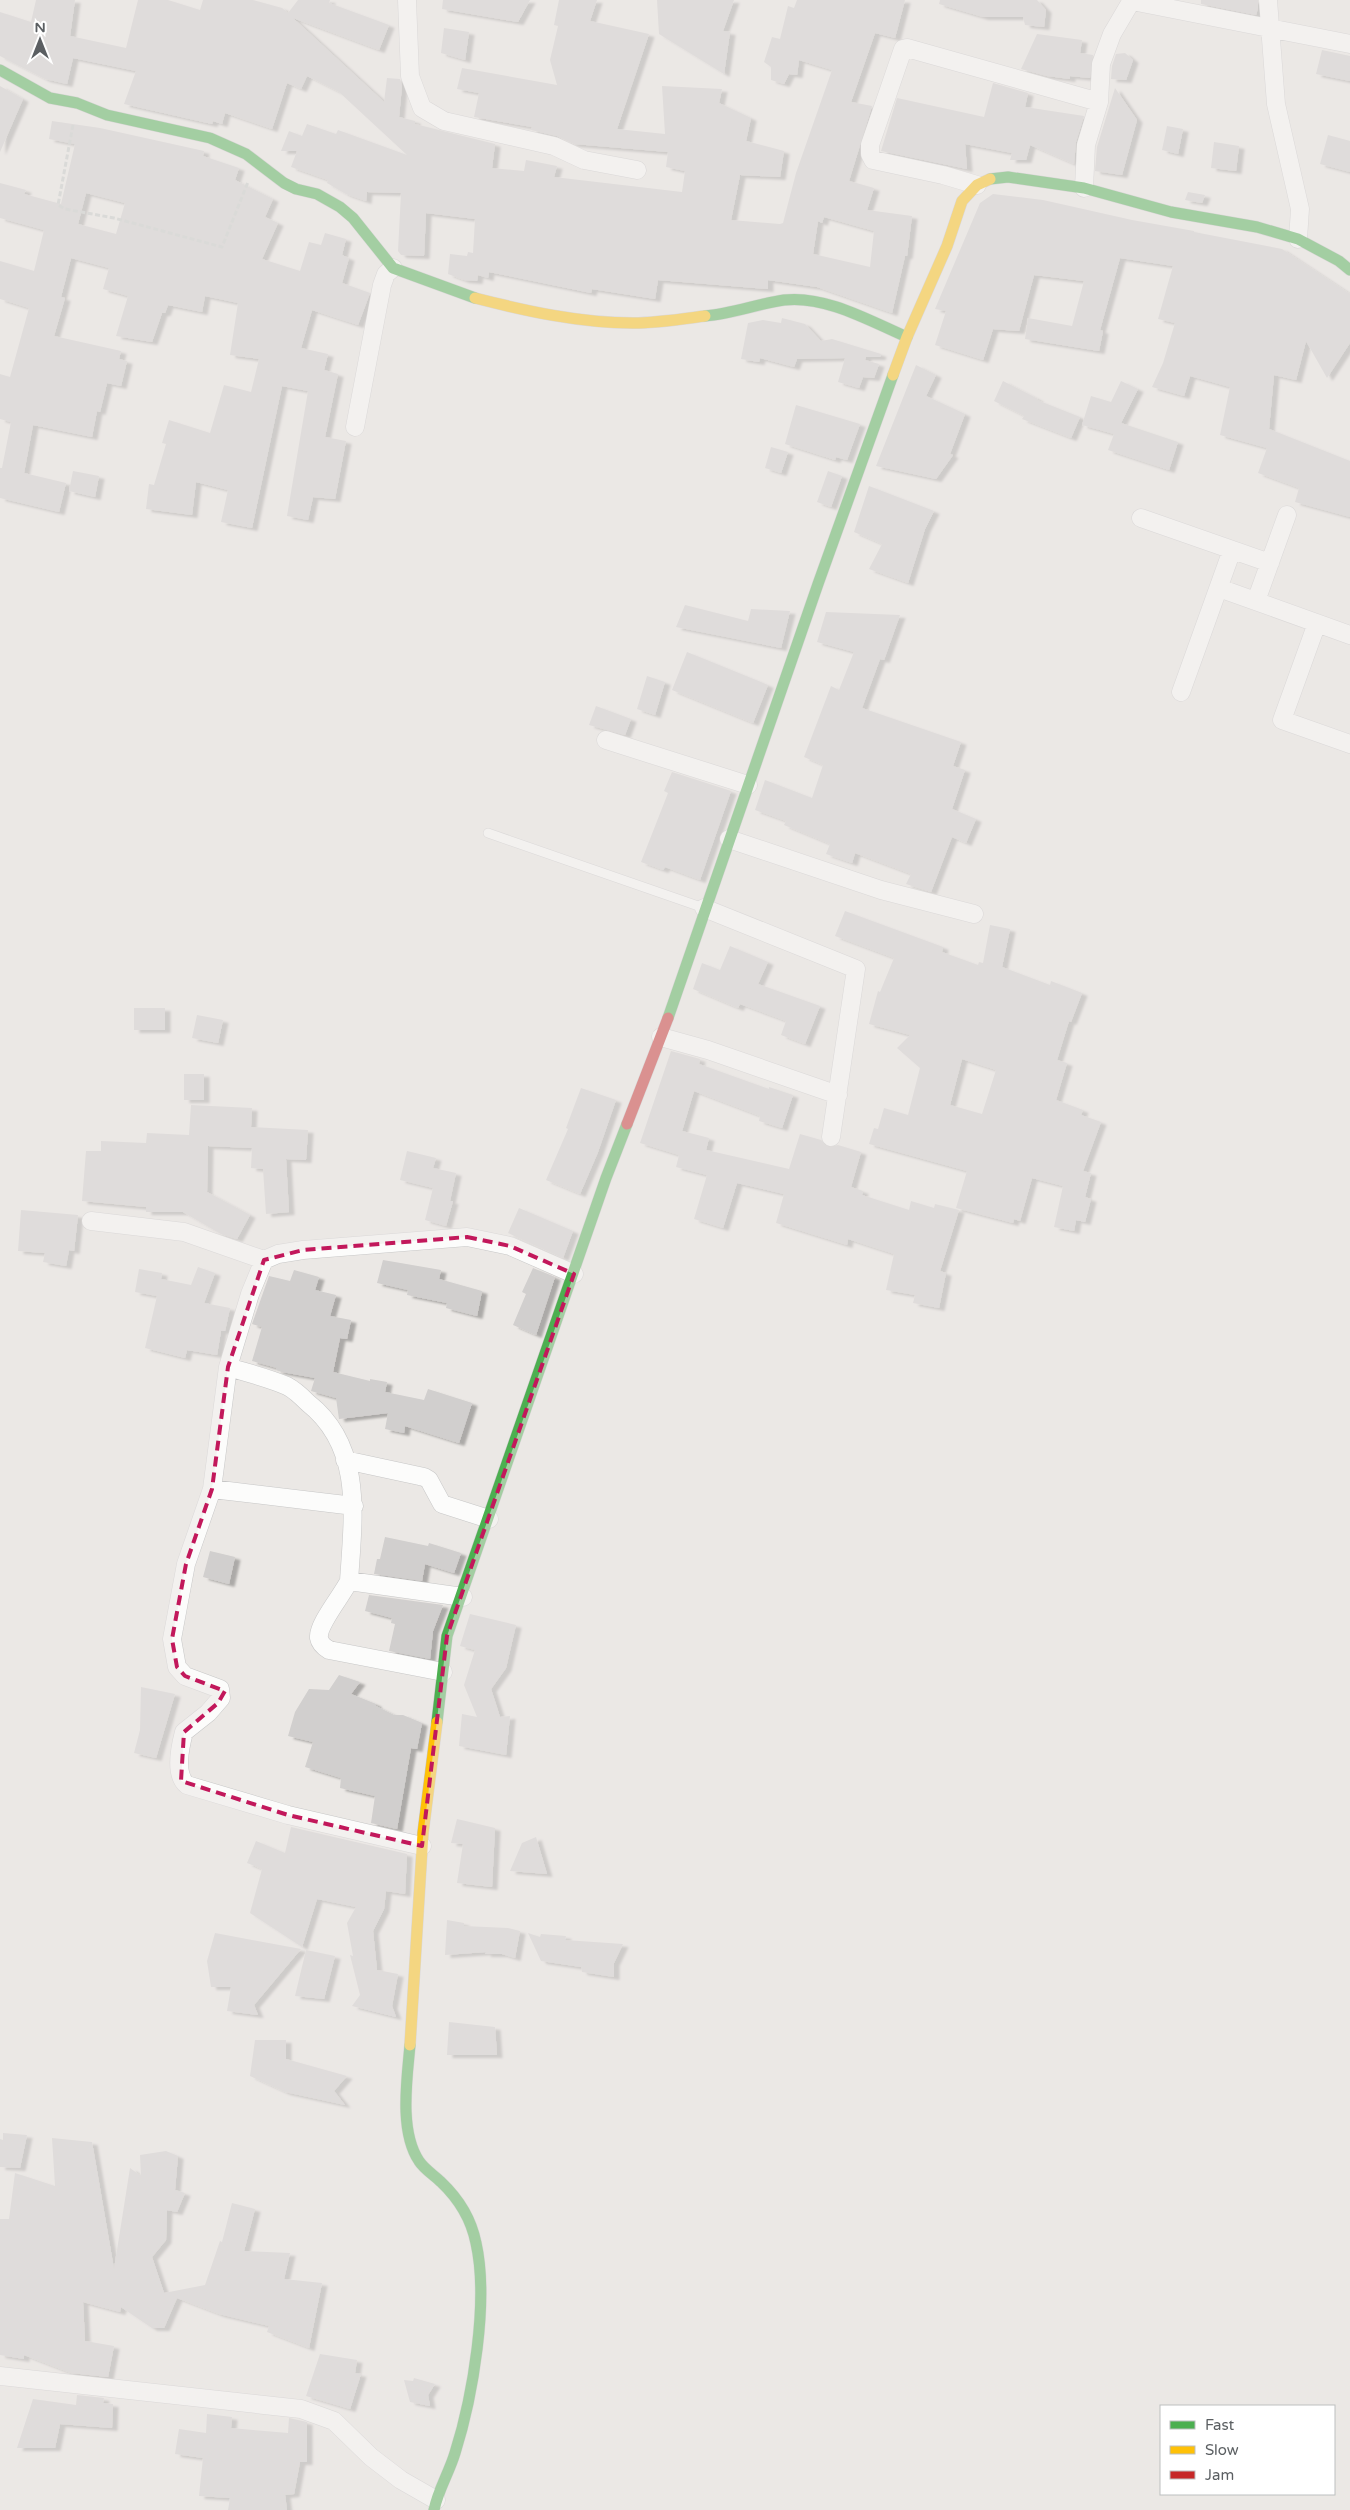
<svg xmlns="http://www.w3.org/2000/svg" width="1350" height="2510" font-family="'Varela Round',sans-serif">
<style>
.building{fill:#d1cfce;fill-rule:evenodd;filter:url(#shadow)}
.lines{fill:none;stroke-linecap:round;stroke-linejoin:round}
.lane-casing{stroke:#c7c7c7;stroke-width:10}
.street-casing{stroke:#c7c7c7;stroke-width:19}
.fast-casing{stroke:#c6c5c6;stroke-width:12}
.slow-casing{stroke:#c6c5c6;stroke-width:12}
.jam-casing{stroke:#c6c5c6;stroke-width:12}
.path{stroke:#c6cbc7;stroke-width:3;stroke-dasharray:5 2.5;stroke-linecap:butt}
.lane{stroke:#fcfcfb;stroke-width:9}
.street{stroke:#fcfcfb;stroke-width:18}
.fast{stroke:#4caf50;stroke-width:11}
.slow{stroke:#ffc107;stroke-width:11}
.jam{stroke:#c62828;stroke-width:11}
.marked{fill:none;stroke:#c2185b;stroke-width:4;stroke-dasharray:10 6;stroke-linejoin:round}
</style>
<defs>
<filter id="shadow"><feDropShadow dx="5.5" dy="3" stdDeviation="1" flood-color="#0004"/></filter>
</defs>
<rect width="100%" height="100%" fill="#ebe8e5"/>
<path class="building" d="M36 0H75L70 36 126 48 138 0H168L200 10 203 0H253L282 8 288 13 298 0H330L329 3 389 25 379 50 293 18 384 102 387 78 400 79 402 86 399 117 415 121V124L495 144 492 168 524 171 526 160 557 166 554 177 682 192 685 171 666 167 668 152 574 144 557 136 531 130 532 127 474 117 479 93 457 89 462 68 557 85 550 60 558 26 554 25 559 0H597L590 21 649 34 617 129 665 134 662 86 722 89 719 103 751 118 746 141 784 151 780 177 740 175 731 220 780 224 783 223 796 173 832 70 799 60 797 75 789 74 784 84 771 80V67L764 62 772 37 780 39 788 6 794 8 797 0H905L895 38 875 33 851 102 872 106 849 181 874 188 867 210 912 216 907 256H905L892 313 817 287 768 280V289L658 280 655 299 592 289 591 293 489 272 488 278 478 275 477 281 464 280 448 274 450 254 467 256 468 252 473 253 475 219 426 213 424 256 401 255 398 251 401 193 367 192 366 201 346 194 327 183 328 180 291 167 297 151H281L289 131 302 136 307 124 336 134 338 130 407 155 339 92 307 76 301 89 287 83 272 129 225 113 222 124 213 121 212 124 124 104 136 71 73 58 67 84 45 79 0 56V12L31 22ZM824 217 874 231 870 267 813 254 818 221 822 223Z
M443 0H530L518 22 442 9Z
M657 0H734L723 31 730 32 724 74 659 34Z
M940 0H1037L1046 10 1044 27 1025 25 1023 17H983L939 4Z
M1201 0H1258V8L1256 15 1201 4Z
M444 28 469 32 465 60 441 53Z
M1037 34 1082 40 1080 53 1093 55 1090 78 1070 76V79L1047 76 1021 69Z
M1322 50 1350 56V81L1316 74Z
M1125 53 1133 60 1126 80 1111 79 1112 66 1116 54Z
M993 83 1028 93 1025 107 1084 116 1076 142 1074 164 1030 145 1026 160H1010L1012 153 965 144 967 169 881 151 897 98 984 117Z
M0 86 23 99 0 152Z
M1115 88 1137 120 1122 175 1095 171 1097 147Z
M52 121 100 128 204 151 203 156 239 168 235 180 273 199 265 217 278 223 262 259 300 271 309 242 321 245 325 233 346 239 342 255 349 258 342 283 370 293 358 325 312 310 301 348 328 354 324 370 338 374 325 437 346 441 335 499 313 497 308 520 287 516 308 391 282 386 252 528 221 522 228 490 196 482 192 515 146 509 149 484 154 485 166 444 162 443 169 420 210 433 224 385 251 392 259 359 230 355 238 303 205 296 202 312 168 305 165 313H162L152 342 116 336 128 296 103 289 109 268 71 258 61 297 65 298 54 336 121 351 119 359 127 361 121 386 107 383 100 412 97 411 92 437 33 425 24 473 66 483 59 512 0 498V468H2L11 422 0 419V374L10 377 29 308 0 299V261L34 271 44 230 0 218V183L26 190 24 194 61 204 75 144 49 139ZM86 193 125 203 116 234 78 224Z
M1167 126 1183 129 1178 154 1162 150Z
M1328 135 1350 141V172L1320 164Z
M1214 142 1239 146 1236 171 1211 168Z
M1188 192 1205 195 1202 203 1185 200Z
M993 194 1043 200 1132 220 1194 231V232L1282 249 1350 294V343L1327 378 1306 341 1296 380 1274 375 1269 429 1350 461V517L1295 502 1299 488 1258 473 1267 448 1220 435 1230 387 1190 376 1184 396 1152 387 1163 363 1175 323 1158 319 1173 266 1120 258 1100 330 1103 331 1099 351 1025 339 1028 318 1072 326 1084 281 1034 275 1019 331 993 329 983 360 935 345 946 311 935 309 980 203Z
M782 318 805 324 821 341 832 339 881 354 880 357H866L865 360 879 364 874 378 863 377 859 388 838 382 845 358 797 359 794 367 760 358 759 362 741 359 748 323 763 320 781 323Z
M916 365 936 375 926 396 965 414 950 454 953 455 936 479 876 466Z
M1003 381 1038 399 1037 400 1080 417 1071 438 1022 419 1024 416 994 401Z
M1121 381 1138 389 1121 423 1178 442 1169 470 1108 450 1114 434 1082 425 1091 396 1111 402Z
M796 405 860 424 847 460 836 457 835 460 785 444Z
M771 447 788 452 781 473 765 468Z
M73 471 99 476 95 497 69 491Z
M828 471 842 476 831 507 817 502Z
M869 486 934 511 925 529 908 583 869 569 882 544 854 532Z
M685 605 748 621 751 609 790 611 781 648 676 627Z
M826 612 900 615 884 660 880 659 862 708 961 742 953 766 965 770 952 809 976 819 966 843 952 837 931 892 906 884 911 874 855 853 852 863 826 854 830 844 784 825 786 821 755 810 765 780 812 798 823 765 804 757 831 686 839 690 854 652 817 642Z
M687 652 768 685 753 723 672 690Z
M647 676 665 682 655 715 637 709Z
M596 706 631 719 625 735 589 725Z
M672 772 731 791 700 880 665 867 663 870 641 862 668 793 664 791Z
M845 911 943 947 942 952 978 965 979 962 983 963 990 925 1010 929 1002 967 1050 985 1051 981 1082 993 1071 1022 1069 1021 1057 1060 1067 1063 1056 1100 1083 1110 1081 1115 1101 1122 1083 1171 1091 1173 1085 1197 1091 1199 1085 1222 1076 1220 1074 1231 1054 1227 1063 1186 1032 1178 1020 1221 1014 1219 1013 1223 956 1208 967 1171 869 1144 874 1128 878 1129 884 1108 908 1115 920 1068 897 1048 910 1035 869 1024 878 991 880 992 894 958 835 936ZM962 1059 996 1070 982 1114 950 1105Z
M730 946 768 962 758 984 820 1006 805 1044 781 1035 786 1021 740 1004 738 1008 693 989 702 963 720 970Z
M134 1008H165V1030H134Z
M197 1015 223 1020 218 1043 192 1038Z
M671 1051 700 1059 699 1064 769 1089V1087L793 1095 782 1128 759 1121 760 1116 694 1091 682 1131 709 1138 706 1150 789 1169 800 1134 821 1140 829 1147 838 1145 861 1152 851 1187 863 1191 862 1195 909 1210 911 1201 934 1208 935 1204 959 1210 940 1271 946 1273 939 1308 913 1303 915 1295 886 1290 894 1254 848 1239 847 1245 776 1223 784 1194 737 1183 723 1228 694 1219 707 1175 676 1167 679 1155 640 1143Z
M184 1074H204V1100H184Z
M581 1088 616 1100 598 1152 580 1194 546 1180 568 1129 566 1128Z
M191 1105 252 1108 251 1127 308 1130 306 1160 286 1159 289 1212 266 1214 263 1169 251 1168 252 1148 208 1146 207 1192 250 1215 237 1239 221 1234 183 1212H146V1207L82 1201 86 1151H101V1141L146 1143 147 1133 189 1135Z
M407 1151 436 1158 433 1168 456 1173 450 1201H453L446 1226 425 1220 433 1188 400 1180Z
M519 1208 573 1231 563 1258 508 1233Z
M21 1210 78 1215 74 1251 69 1250 66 1266 43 1262 45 1253 18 1251Z
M383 1260 441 1270 439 1279 482 1291 477 1316 446 1308 447 1303 407 1295 408 1290 377 1283Z
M198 1267 215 1273 204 1303 230 1308 225 1331H221L217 1355 187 1350 185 1358 145 1348 157 1296 135 1292 139 1269 162 1273 161 1279 191 1285Z
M533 1268 555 1277 536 1335 513 1325 526 1294 522 1292Z
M294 1270 319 1277 315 1290 336 1295 330 1316 351 1320 347 1339 340 1338 333 1372 370 1381V1379L387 1382 385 1392 424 1400 428 1389 472 1403 459 1443 405 1426 404 1433 385 1429 388 1413 339 1419 336 1398 311 1391 315 1378 282 1372 276 1370 277 1368 252 1361 262 1327 252 1324 269 1276 290 1281Z
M385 1537 428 1546 429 1543 461 1553 454 1573 425 1564 422 1581 374 1574 377 1559H380Z
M210 1551 235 1557 229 1584 203 1577Z
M369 1595 443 1605 433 1631 430 1659 389 1651 395 1624 391 1623 392 1618 365 1611Z
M470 1614 516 1625 506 1668 491 1689 500 1717 510 1716 506 1755 459 1746 462 1714 477 1717 464 1685 475 1650 460 1646Z
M339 1675 360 1682 351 1694 376 1704V1706L394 1715H403L422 1723 417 1749 411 1748 397 1829 371 1823 375 1796 340 1788 341 1778 305 1767 313 1742 288 1736 295 1712 309 1689 329 1690Z
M141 1687 175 1694 156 1758 134 1753 140 1730Z
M457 1819 495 1828 492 1887 457 1883 463 1844 451 1843Z
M291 1827 407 1854 405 1894 386 1891 384 1909 373 1931 377 1970 398 1974 392 2006 396 2017 352 2006 360 1995 350 1955 353 1956 347 1923 356 1907 317 1899 302 1947 250 1913 262 1869 247 1863 256 1841 285 1853Z
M536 1837 547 1874 510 1871 522 1843Z
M447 1920 464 1923V1926L508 1928 520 1931 515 1958 502 1954H485L486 1952 445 1955Z
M215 1933 301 1949 254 2005 258 2015 227 2011 231 1987H211L207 1961Z
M528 1933 540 1937 541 1934 566 1936 565 1940 623 1944 614 1963V1977L582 1972 581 1967 541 1961Z
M306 1950 335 1956 324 1999 295 1996Z
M449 2022 495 2027 497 2055H447Z
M255 2040H286V2059L347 2076 334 2091 345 2105 285 2092 250 2076Z
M3 2133 27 2135 20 2168 0 2167V2139L3 2140Z
M52 2138 92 2142 114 2269 130 2168 141 2176 140 2155 166 2151 178 2156 175 2190 185 2193 177 2212 167 2210 166 2240 152 2257 164 2293 205 2285 220 2241 222 2242 232 2203 255 2209 244 2251 290 2253 284 2279 322 2283 309 2348 267 2332 269 2326 219 2314 177 2298 164 2328H152L121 2307 120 2312 83 2302 85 2341 114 2346 108 2377 71 2373 24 2355V2359L0 2355V2219H9L15 2173 55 2186Z
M320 2354 357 2360 355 2373 361 2374 350 2409 306 2396Z
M414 2378 435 2384 428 2395 430 2406 410 2402 404 2380 413 2381Z
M77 2395 104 2398 103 2403 113 2404 112 2428 60 2424 55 2448H17L33 2399 76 2405Z
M207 2414 232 2417 231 2428 288 2433 289 2418 307 2422V2462H300L294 2494 285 2495 287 2510H228L230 2498 199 2496 203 2458 175 2454 179 2429 206 2433Z"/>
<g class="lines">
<g class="lane-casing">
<path id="lane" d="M488 833 704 908"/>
</g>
<g class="street-casing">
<path id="street" d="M407 0 410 76 422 108 444 121 554 146 584 160 637 170
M1268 0 1276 104 1300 209 1298 239
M1132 1 1350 44
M977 185 943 175 873 160 870 154V145L903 49 907 48 1099 102
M1084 188 1086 145 1099 102 1101 64 1112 34 1132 0
M355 427 382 285 386 274 393 268
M1141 518 1270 563
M1219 588 1350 635
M1256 601 1287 515
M1317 623 1282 720 1350 744
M1181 692 1232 550
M606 740 748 785
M729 839 881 890 974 914
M704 908 856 969 831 1137
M661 1037 708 1050 838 1095
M91 1221 184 1232 264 1260 278 1254 303 1250 467 1237 510 1246 574 1274
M264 1260 250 1294 228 1367C248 1373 269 1378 287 1386 295 1390 302 1397 308 1403 364 1447 353 1518 349 1581L463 1597
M228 1367 212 1489 186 1564 172 1639 177 1667 185 1676 220 1689 221 1698 208 1713 184 1732C180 1747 174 1775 187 1785L288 1815 422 1846
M345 1460 424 1477 429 1480 442 1504 489 1519
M212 1489 354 1506
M349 1581C343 1594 317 1625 319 1638 320 1644 324 1647 329 1650L443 1672
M0 2376 301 2409 334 2421 371 2457 401 2480 436 2500"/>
</g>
<g class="fast-casing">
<path id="fast" d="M0 70 50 98 77 103 107 115 210 138 246 154 284 183 296 189 317 194 340 207 353 218 393 268 475 298
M990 179 1008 177 1084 188 1171 212 1257 227 1298 239 1339 261 1350 270
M705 316C732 314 757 304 784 300 825 295 870 321 907 337
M668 1018 818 584 893 375
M437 1722 447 1636 606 1178 627 1124
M410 2045C407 2079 399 2131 419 2161 424 2169 434 2175 441 2182 459 2199 471 2218 476 2243 489 2301 473 2396 455 2453 449 2473 438 2490 434 2510"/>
</g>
<g class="slow-casing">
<path id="slow" d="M475 298C526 311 580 323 633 323 657 323 682 319 705 316
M893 375 907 337 947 246 962 201 977 185 990 179
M410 2045 423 1833 437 1722"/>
</g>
<g class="jam-casing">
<path id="jam" d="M627 1124 668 1018"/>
</g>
<path class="path" d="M73 125 58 205 65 209 114 218 222 247 248 182"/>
<use href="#lane" class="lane"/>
<use href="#street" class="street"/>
<use href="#fast" class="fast"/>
<use href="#slow" class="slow"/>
<use href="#jam" class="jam"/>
</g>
<path d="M0 0H1350V2510H0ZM467 1237 510 1246 574 1274 447 1636 422 1846 288 1815 181 1781 184 1732 218 1703 225 1691 185 1676 177 1667 172 1639 186 1564 212 1489 228 1367 264 1260 303 1250Z" fill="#ebe8e5" fill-opacity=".55" fill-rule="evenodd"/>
<path class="marked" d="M467 1237 510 1246 574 1274 447 1636 422 1846 288 1815 181 1781 184 1732 218 1703 225 1691 185 1676 177 1667 172 1639 186 1564 212 1489 228 1367 264 1260 303 1250Z"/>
<rect x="1160" y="2405" width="175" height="90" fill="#ffffff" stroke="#bdbfc0"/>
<rect x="1170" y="2421" width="25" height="8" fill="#4caf50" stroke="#bdbfc0"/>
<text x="1205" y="2430" font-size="15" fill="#5b5f62">Fast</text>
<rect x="1170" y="2446" width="25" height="8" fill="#ffc107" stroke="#bdbfc0"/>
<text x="1205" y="2455" font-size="15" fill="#5b5f62">Slow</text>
<rect x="1170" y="2471" width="25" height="8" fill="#c62828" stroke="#bdbfc0"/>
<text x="1205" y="2480" font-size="15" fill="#5b5f62">Jam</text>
<g transform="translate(40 40)" stroke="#ffffff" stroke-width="4" paint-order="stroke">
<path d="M0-4L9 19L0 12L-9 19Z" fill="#5b5f62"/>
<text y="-8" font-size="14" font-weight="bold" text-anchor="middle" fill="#5b5f62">N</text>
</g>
</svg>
